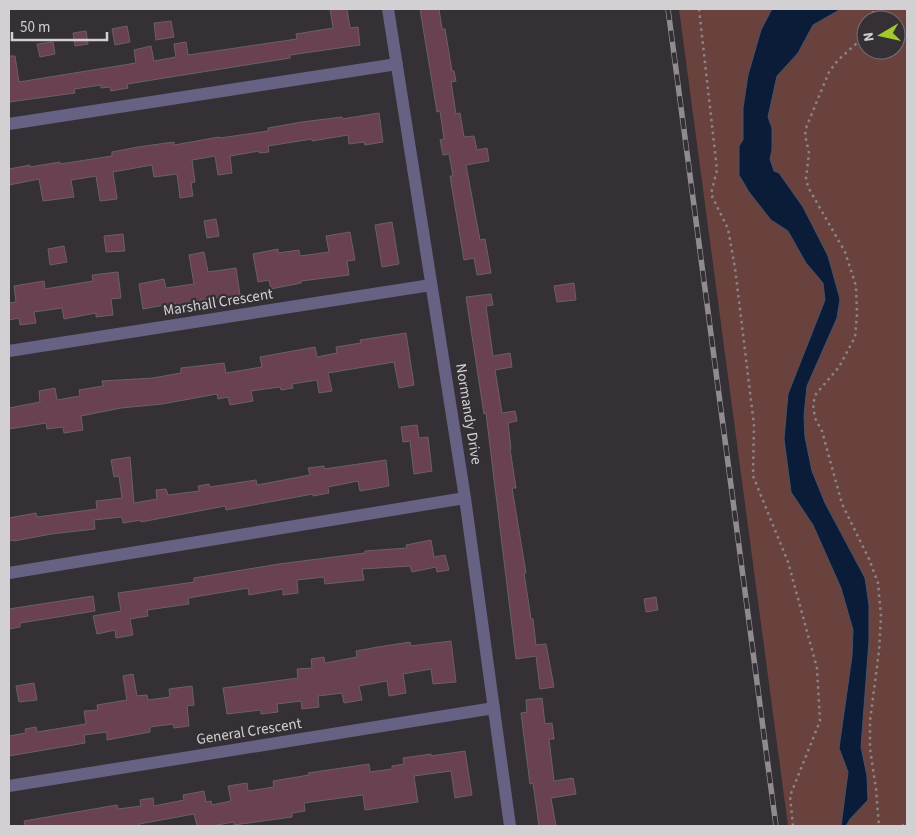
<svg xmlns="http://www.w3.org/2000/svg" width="916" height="835" font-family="'Source Sans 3',sans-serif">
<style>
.green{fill:#69423d;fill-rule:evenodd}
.water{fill:#0b1c38;stroke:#475266}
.building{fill:#694150;stroke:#6a6164}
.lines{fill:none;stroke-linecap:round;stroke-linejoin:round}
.path{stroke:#888488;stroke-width:2.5;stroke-dasharray:2.5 4;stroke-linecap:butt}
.minor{stroke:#676183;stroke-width:12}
.rail-casing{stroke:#8f8b8f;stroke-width:5.5}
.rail{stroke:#353036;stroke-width:4;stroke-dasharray:11;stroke-linecap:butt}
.labels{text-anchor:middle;stroke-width:4.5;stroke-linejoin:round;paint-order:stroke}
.street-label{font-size:15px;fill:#d3d0d3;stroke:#353036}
</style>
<rect width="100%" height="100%" fill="#353036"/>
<path class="green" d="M679 9H906L907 19V826H788ZM866 20H896V50H866Z"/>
<path class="water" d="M772 9H841L813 25 798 53 777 76 768 117 772 128V150L770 159 774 171 779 173 803 207 828 256 840 299 837 318 807 386 804 416 805 437 812 471 825 503 865 578 869 605V641L861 747 867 776 868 800 850 819 846 826H841L848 772 839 748 852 656 853 630 841 588 813 525 791 492 784 439 788 394 825 300 823 283 806 263 788 231 771 220 749 192 739 175V146L743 140V108L748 75 761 30Z"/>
<path class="building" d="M330 9H347L350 28 358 27 360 45 290 55V58L127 84 128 88 111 91 110 87 101 88V85L74 89 75 93 9 102V56H15L19 82 136 63 134 50 151 46 154 61 176 57 174 44 186 42 188 55 297 39 296 34 333 28Z
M420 9H439L442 29H445L452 71H454L456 81 451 82 456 114 460 113 464 137 474 136 477 150 487 148 489 161 466 165 480 240 485 239 491 273 477 275 474 258 464 260 450 176H453L449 154 443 155 440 140 444 139 440 111 437 112Z
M171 21 174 37 156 40 154 23Z
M127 26 130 42 115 45 112 29Z
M86 31 88 44 75 46 73 33Z
M53 42 55 54 40 57 37 44Z
M379 113 383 142 365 145 364 142 349 144 348 135 312 141V139L268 146 269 152 259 153V151L230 156 232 173 218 175 215 156 192 160 195 182 191 183 193 196 180 198 177 174 154 177 152 165 113 172 117 199 100 201 96 176 71 180 74 197 43 201 39 179 9 185V169L30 165V167L60 162V164L112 156V152L138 147 174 142V145L219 137 220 138 268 131V128L302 122 342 117V119Z
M216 219 219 236 207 238 204 221Z
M392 222 399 264 382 267 375 225Z
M350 232 355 260 347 261 349 275 301 281V283L271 289 269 280 258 282 253 254 278 249V253L299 250 300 256 329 252 326 236Z
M123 234 125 251 106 252 104 236Z
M64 246 67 262 50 265 48 249Z
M204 252 208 272 236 268 240 295 200 300V301L176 305 175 303 143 309 139 284 164 279 166 288 194 284 189 255Z
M118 272 121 298 111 299 113 315 96 317V313L64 319 62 308 34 312 36 323 20 325 19 318 9 320V303L16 302 14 286 44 281 45 289 93 281 92 275Z
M574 283 576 300 557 302 554 286Z
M491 294 493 305 486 306 493 356 510 353 512 367 495 370 502 413 515 411 517 421 508 423 511 449H510L516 488H512L526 573H524L531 619H533L536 645 546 644 554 687 540 689 536 656 516 659 486 413 484 414 466 297Z
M406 333 414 385 399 388 394 362 328 373 332 391 319 393 317 380 292 384 293 388 281 390 280 387 251 391 253 401 230 405 228 397 218 399 217 394 162 404 121 408 81 416 83 430 64 433 63 427 47 429 46 423 9 429V408L40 402 39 391 55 388 57 400 80 396 79 390 103 386 102 381 153 378 181 373V368L224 363 226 373 262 367 260 357 315 347 317 357 337 353 336 347 361 343 360 340Z
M417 425 419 438 428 437 432 471 414 474 410 441 403 442 401 427Z
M130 457 134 503 157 499 156 490 166 489 168 495 199 491 198 486 209 484 210 487 256 480 257 485 310 475 308 468 324 466V469L386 460 389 486 360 491 358 481 328 487 329 493 313 496V494L226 510 225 506 141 522V520L123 523 122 517 94 520 95 529 51 534 14 541V540L9 541V518L36 513 37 517 97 509 96 501 122 498 119 476 114 477 111 460Z
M431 540 434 557 445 555 449 570 437 572 436 567 412 572 410 566 362 569 364 580 325 584 324 577 297 580 298 593 283 595V589L249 595 248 588 188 598 189 604 147 610 148 616 130 619 133 635 116 638 115 630 97 634 93 616 121 611 118 593 194 582V578L279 564 365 553V551L407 548 406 545Z
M93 596 95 611 20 623V627L9 629V609Z
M656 597 658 610 646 612 644 599Z
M451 641 456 682 433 684 431 669 403 674 406 693 389 696 387 681 359 686 362 700 344 703 342 693 318 696 319 707 302 709 301 701 277 704 278 712 261 714V710L227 714 223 688 298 678 297 669 312 668 311 659 324 657 325 663 357 657 356 651 378 647 410 642 411 646Z
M133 674 137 696 147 695 148 700 170 697 169 689 192 686 194 705 187 706 189 726 174 728 173 724 150 727V732L107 740V732L84 735 85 743 9 756V736L26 733 25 729 36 727 37 732 86 724 84 711 98 710 97 705 127 700 123 676Z
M34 683 37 700 19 702 16 686Z
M542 698 545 724 552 723 554 739H549L554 781 573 778 576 794 551 798 556 826H539L533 783 530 784 521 713 527 712 526 700Z
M465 751 472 795 455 798 451 771 414 776 418 802 365 810 363 795 304 803 305 811 292 813V817L234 825V822L212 826H197L194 814 139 824 140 826H25L24 821 117 805 118 809 141 806 140 800 153 798 154 806 184 800 183 795 204 791 206 802 211 801 212 805 231 801 228 786 247 783 248 791 274 787 273 781 309 775 308 773 369 764 370 772 392 769V766L404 764 403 758 431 754V756Z"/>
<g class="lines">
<path class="path" d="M699 9 717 170 711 194 728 229 735 268 754 425 753 476 788 562 817 668 820 721 790 796 793 826
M871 20 874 9
M866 35 838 60 829 72 806 128 805 135 809 153 806 178 808 187 845 252 856 286 857 314 855 337 839 367 816 394 813 404 815 418 822 431 842 504 869 559 878 583 881 616 879 651 870 721V749L876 789 879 826
M902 826 907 824"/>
<path class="minor" d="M388 9 465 498 510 826
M9 124 397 64
M9 351 431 285
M9 573 465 498
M9 786 494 708"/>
<g class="rail-casing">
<path id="rail" d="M668 9 776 826"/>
</g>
<use href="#rail" class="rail"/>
</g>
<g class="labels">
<g class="street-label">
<text transform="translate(218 302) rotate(-9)" y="5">Marshall Crescent</text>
<text transform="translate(469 414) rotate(81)" y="5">Normandy Drive</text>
<text transform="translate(249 731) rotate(-9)" y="5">General Crescent</text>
</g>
</g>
<rect width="916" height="835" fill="none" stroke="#d3d0d3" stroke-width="20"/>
<g transform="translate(881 35) rotate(261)"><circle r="24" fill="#353036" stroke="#747075"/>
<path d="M0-4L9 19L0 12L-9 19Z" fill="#a1c92a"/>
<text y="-8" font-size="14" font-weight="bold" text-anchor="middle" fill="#d3d0d3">N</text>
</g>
<path d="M12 32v8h95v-8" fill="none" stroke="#d3d0d3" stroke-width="2.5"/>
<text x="20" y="32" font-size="15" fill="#d3d0d3" stroke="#353036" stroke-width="4" paint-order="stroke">50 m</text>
</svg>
